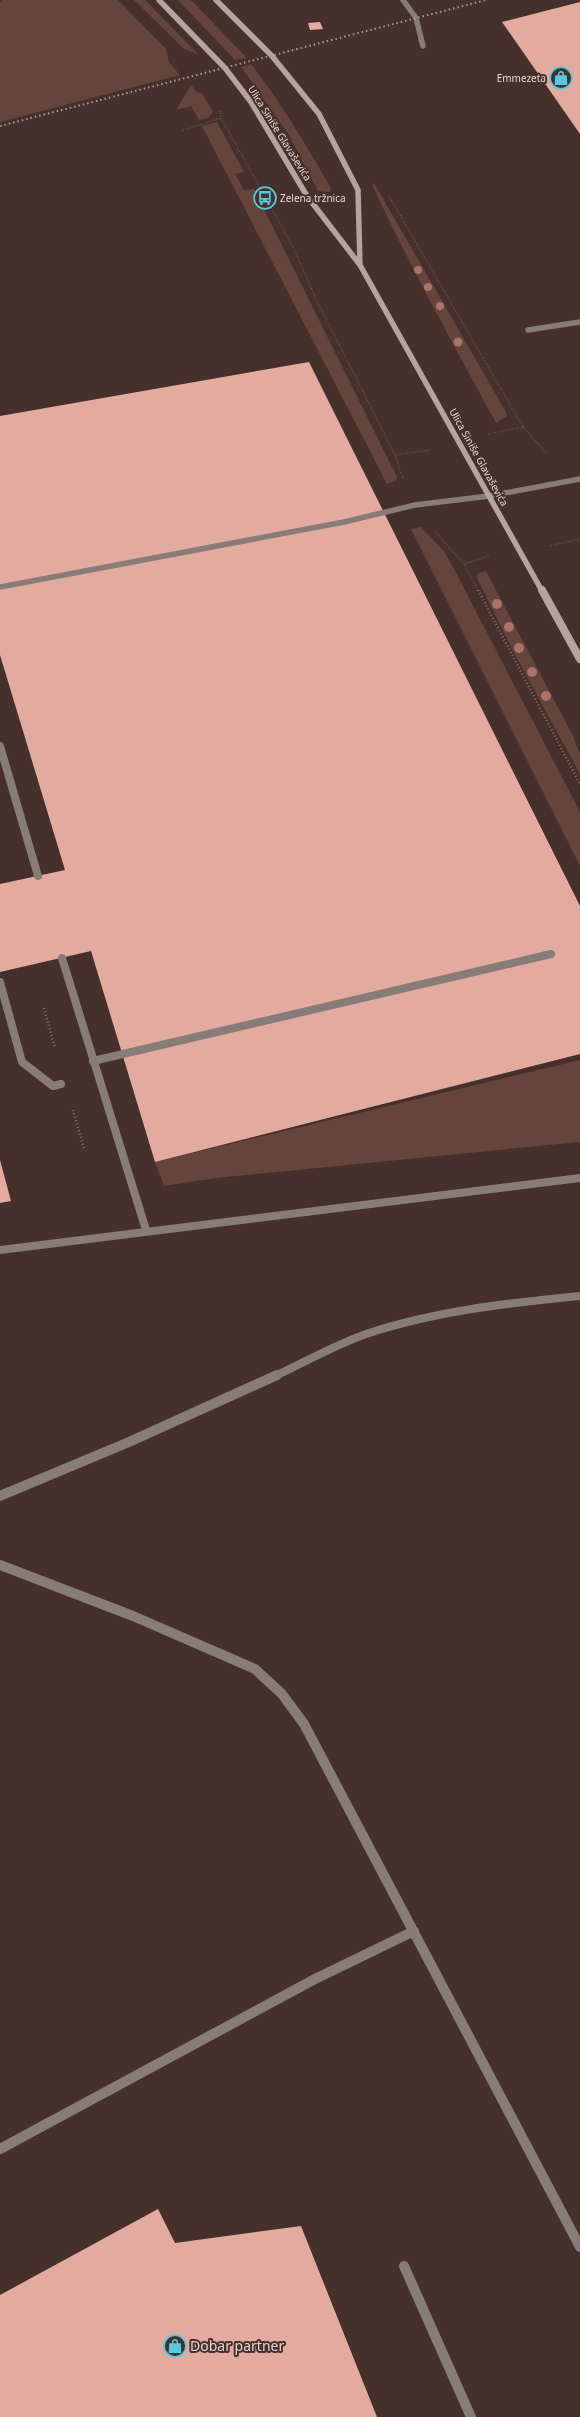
<svg xmlns="http://www.w3.org/2000/svg" width="580" height="2417" font-family="'Noto Sans',sans-serif">
<style>
.green{fill:#64443d}
.building{fill:#e3ab9f}
.lines{fill:none;stroke-linecap:round;stroke-linejoin:round}
.path-far1{stroke:#826f6a;stroke-width:1.5;stroke-dasharray:0.5 2;stroke-linecap:butt}
.path{stroke:#826f6a;stroke-width:2.5;stroke-dasharray:1 2.5;stroke-linecap:butt}
.lane-far2{stroke:#887c79;stroke-width:5.5}
.lane-far1{stroke:#887c79;stroke-width:8}
.lane{stroke:#887c79;stroke-width:10}
.secondary-far1{stroke:#b6a39f;stroke-width:5.5}
.secondary{stroke:#b6a39f;stroke-width:8}
.rail{stroke:#ad9b97;stroke-width:2;stroke-dasharray:1.5 3;stroke-linecap:butt}
.tree{fill:#a97368}
.labels{text-anchor:middle;stroke-width:4;stroke-linejoin:round;paint-order:stroke}
.far-poi-label{font-size:10px;fill:#e4d5d2;stroke:#46302b;text-anchor:end}
.far-street-label{font-size:10px;fill:#e4d5d2;stroke:#46302b}
.near-poi-label{font-size:14px;fill:#e4d5d2;stroke:#46302b;text-anchor:start}
</style>
<rect width="100%" height="100%" fill="#46302b"/>
<path class="green" d="M3 0H118L166 49 169 62 180 75 0 122V3Z
M134 0H145L199 55 184 49Z
M178 0H191L247 58 235 60Z
M251 64C282 104 306 145 331 188L330 192 318 191 289 135 241 67Z
M191 85 198 93 201 92 213 112 208 118 199 120 191 106 176 110Z
M217 122 244 172 235 174 244 190 254 189 397 477 396 481 387 484 202 126Z
M374 183 506 412 507 416 496 423C453 344 410 266 372 185Z
M421 527 443 550 453 567 580 812V866L411 529Z
M486 571 572 734 580 754V774L513 651 477 578 478 573Z
M580 1060V1142L216 1178 164 1186 155 1162Z"/>
<path class="building" d="M580 2V134L502 22Z
M320 22 323 29 310 30 308 23Z
M309 362 580 906V1054L155 1162 91 951 0 972V884L65 870 0 655V416Z
M0 1160 11 1201 0 1203Z
M158 2209 175 2243 301 2226 377 2417H0V2295Z"/>
<g class="lines">
<path class="path-far1" d="M220 111 221 118 293 247 317 301 395 455 403 479
M181 131 221 118
M389 196 523 427 548 455
M488 434 523 427
M395 455 430 450
M435 532 464 564 478 591
M549 546 580 539
M464 564 489 556"/>
<path class="path" d="M478 590 580 784
M44 1008 55 1048
M73 1110 84 1148"/>
<path class="lane-far2" d="M403 0 416 18 423 46
M528 330 580 322
M0 587 344 522 415 505 489 496 580 479"/>
<path class="lane-far1" d="M0 746 38 876
M62 958 146 1230
M0 982 22 1062 53 1086 61 1084
M93 1061 551 954
M0 1250 580 1178
M275 1376C305 1362 335 1345 366 1334 435 1311 508 1303 580 1296"/>
<path class="lane" d="M0 1496 129 1442 277 1375
M0 1565 133 1616 255 1669 282 1694 304 1724 580 2247
M0 2149 315 1979 414 1931
M404 2266 471 2417"/>
<path class="secondary-far1" d="M159 0 225 68 251 102 307 196 360 265 542 591
M216 0 272 56 319 114 358 190 360 265"/>
<path class="secondary" d="M542 590 580 659"/>
<path class="rail" d="M0 126 486 0"/>
</g>
<g class="tree">
<circle cx="418" cy="270" r="4"/>
<circle cx="428" cy="287" r="4"/>
<circle cx="440" cy="306" r="4"/>
<circle cx="458" cy="342" r="4.5"/>
<circle cx="497" cy="604" r="5"/>
<circle cx="509" cy="627" r="5"/>
<circle cx="519" cy="648" r="5"/>
<circle cx="532" cy="672" r="5"/>
<circle cx="546" cy="696" r="5"/>
</g>
<defs>
<g id="shop-ring" transform="scale(1.15)"><circle r="9.5" fill="#46302b" stroke="#56c9e0" stroke-width="1.5"/><path d="M-5-2.5h2.3a2.7 3.5 0 0 1 5.4 0H5L5.5 6h-11ZM-1.5-2.5h3a1.5 2.3 0 0 0-3 0Z" fill="#56c9e0"/></g>
<g id="bus-ring" transform="scale(1.15)"><circle r="9.5" fill="#46302b" stroke="#56c9e0" stroke-width="1.5"/><path d="M-5-6H5V4H4V6H2V4H-2V6H-4V4H-5ZM-3.5-4V0h7V-4ZM-3.5 1.2v1.5H-2V1.2ZM2 1.2v1.5H3.5V1.2Z" fill="#56c9e0"/></g>
</defs>
<g fill-rule="evenodd">
<use href="#shop-ring" x="561" y="78"/>
<use href="#bus-ring" x="265" y="198"/>
<use href="#shop-ring" x="175" y="2346"/>
</g>
<g class="labels">
<g class="far-poi-label">
<text x="546" y="82">Emmezeta</text>
<text x="280" y="202" text-anchor="start">Zelena tržnica</text>
</g>
<g class="far-street-label">
<text transform="translate(280 133) rotate(58)" y="4">Ulica Siniše Glavaševića</text>
<text transform="translate(479 457) rotate(61)" y="4">Ulica Siniše Glavaševića</text>
</g>
<g class="near-poi-label">
<text x="190" y="2351">Dobar partner</text>
</g>
</g>
</svg>
